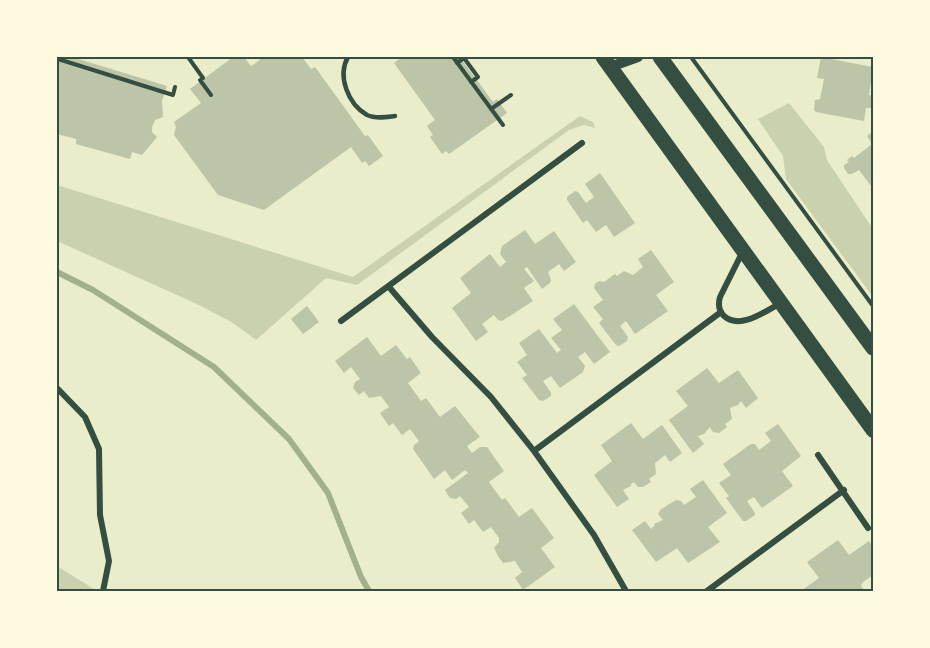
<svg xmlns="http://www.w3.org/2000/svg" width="930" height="648" font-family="'Asap Condensed',sans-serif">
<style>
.green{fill:#cad2ad}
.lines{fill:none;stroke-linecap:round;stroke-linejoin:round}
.stream{stroke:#a3b18a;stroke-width:6}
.building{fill:#bcc5a7}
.path{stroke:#344e41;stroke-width:4}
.service{stroke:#344e41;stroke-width:4.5}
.minor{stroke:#344e41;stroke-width:6}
.tertiary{stroke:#344e41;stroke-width:10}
.primary{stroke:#344e41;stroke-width:15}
.neatline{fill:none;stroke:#344e41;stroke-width:2}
</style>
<rect width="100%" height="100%" fill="#e9edc9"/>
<path class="green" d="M789 103 824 147 827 160 873 229V297L786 179 783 156 758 119Z
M580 116 593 122 595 128 584 125 569 130 357 285 326 278 256 340 233 323 197 304 57 241V185L353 277Z
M57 566 97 591H57Z"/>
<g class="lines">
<path class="stream" d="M57 272 93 290 214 367 289 439 328 493 361 577 369 591"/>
</g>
<path class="building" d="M57 57H72L167 86 162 101 163 117 155 120 152 127V132L157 137 142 155 132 152 130 159 76 144V139L57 134Z
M233 57H244L251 66 260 60 258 57H302L311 69 315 67 365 136 368 135 383 156 369 166 365 161 362 163 351 147 264 210 218 195 174 135 176 127 174 122 201 103 190 89Z
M402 57H460L493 102 497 99 507 113 449 154 446 151 442 154 430 137 433 135 427 126 435 120 394 63Z
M821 57 873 67 869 95 873 96V98L871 108H866L864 121 816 112 814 110 815 100 820 99 824 79 817 78Z
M873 131V192L871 186 859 170 852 174H848L844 168V165L849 162 847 160 852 156 854 158 872 144 867 136Z
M600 173 635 223 614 237 606 225 596 232 587 220 583 223 567 200V197L575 191 578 192 586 203 594 197 585 184Z
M525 230 535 244 554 231 576 262 564 271 559 264 548 272 551 280 550 283 542 289 527 267 524 269 534 281 524 288 533 301 502 321 498 320 494 315 482 324 488 332 476 341 452 308 471 293 460 278 490 254 500 267 506 262 500 254 502 246Z
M651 250 674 282 656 295 668 311 635 334 626 321 620 326 628 337 627 341 619 346 616 345 599 323 603 319 593 307 603 300 594 288 595 284 599 281 604 282 615 274 617 276 624 271 633 275 643 267 638 259Z
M574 304 610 352 594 364 585 352 578 357 585 366 583 372 560 388 551 376 543 381 551 393V396L543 401 539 400 522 378 527 375 517 362 527 355 519 343 539 329 557 353 561 350 551 338 562 330 553 319Z
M307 306 319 322 303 334 291 319Z
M367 337 381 356 396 345 407 359 410 357 421 373 408 383 421 401 426 398 440 417 455 406 480 437 467 446 472 453 480 447H487L504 471 489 482 502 500 505 498 519 517 532 508 554 538 541 548 555 567 523 590 515 578 522 572 515 561 503 563 498 556 494 548 499 542V538L491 527 483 532 474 520 469 524 461 513 469 507 460 496 456 499 450 498 445 490 468 473 465 470 452 480 445 470 434 479 413 449 414 445 419 441 410 429 402 435 393 423 389 426 380 413 389 407 381 396 369 398 364 391 359 395 353 388 355 382 360 379 351 367 344 373 335 361Z
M707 368 719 383 738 370 758 398 746 408 741 401 738 405 730 408 732 419 725 424 727 427 719 433 713 432 710 427 704 434 698 436 704 444 693 453 669 420 688 406 676 391Z
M631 423 643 439 662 425 682 453 670 462 665 455 655 463 656 474 649 479 651 482 643 487H638L634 482 631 484V486L623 490 629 499 617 507 594 475 612 461 601 445Z
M778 424 801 456 782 471 793 486 762 508 754 497 747 501 755 513V515L746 521H743L726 498 729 496 719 483 731 475 723 464 751 444H755L759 450 771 441 765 433Z
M703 480 727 513 708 527 720 542 688 563 677 548 656 562 632 530 645 521 651 529 655 525 654 524 663 520 658 514 660 510 676 500 681 501 684 505 696 497 690 489Z
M838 540 849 555 869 541 873 547V575L863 582 861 586 865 591H801L819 578 807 562Z"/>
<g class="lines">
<path class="path" d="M188 57 203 78
M453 57 503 125
M691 57 873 306
M58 59 173 95 175 87
M457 63 464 58 478 77 471 82
M200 80 211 95
M491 109 511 95"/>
<path class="service" d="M348 57C337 76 348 104 367 115 376 119 386 117 395 116"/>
<path class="minor" d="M742 253 720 297C718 304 719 311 724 316 740 330 764 312 779 304
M389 287 432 337 491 397 534 451 594 535 626 591
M341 321 582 143
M57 388 85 417 99 449 100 515 109 561 103 591
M534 451 721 312
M818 455 868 528
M707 591 844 490"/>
<path class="tertiary" d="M610 67 638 57"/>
<path class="primary" d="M603 57 873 430
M660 57 873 348"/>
</g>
<rect width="930" height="648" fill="none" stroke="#fefae0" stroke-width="117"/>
<rect x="58" y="58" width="814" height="532" class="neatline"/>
</svg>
